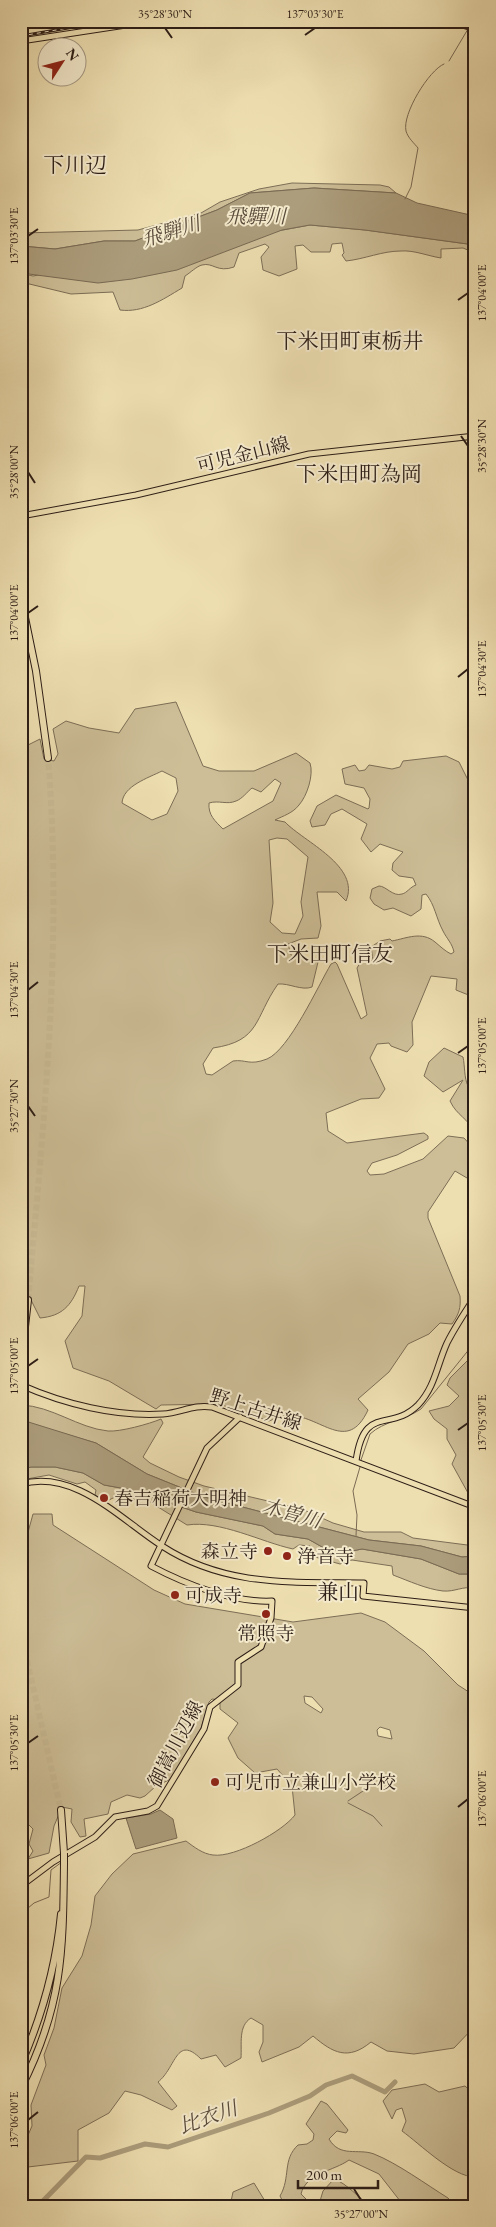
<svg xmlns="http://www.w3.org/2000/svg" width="496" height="2227" font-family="'EB Garamond','Noto Serif JP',serif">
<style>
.green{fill:#cdbe97;stroke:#7c6e56;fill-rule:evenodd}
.water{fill:#ac9d7c;stroke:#796a53}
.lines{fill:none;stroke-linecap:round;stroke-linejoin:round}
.stream{stroke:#796a53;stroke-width:1}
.river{stroke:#ac9d7c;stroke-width:5}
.highway-tunnel{stroke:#c7b892;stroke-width:6;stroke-dasharray:6 3;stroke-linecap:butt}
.major-casing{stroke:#2c1d16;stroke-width:7}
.highway-casing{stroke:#2c1d16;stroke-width:8}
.major{stroke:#eedfb1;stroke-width:5}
.highway{stroke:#eedfb1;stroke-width:6}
.rail-casing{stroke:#2c1d16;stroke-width:3}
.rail{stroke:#f4eacc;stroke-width:1;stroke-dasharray:4;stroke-linecap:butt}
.highway-bridge-casing{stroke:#2c1d16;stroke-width:8;stroke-linecap:butt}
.highway-bridge{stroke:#eedfb1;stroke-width:6}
.ticks{fill:none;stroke:#2c1d16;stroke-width:2}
.poi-dot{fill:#8f2418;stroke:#f4eacc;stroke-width:2}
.labels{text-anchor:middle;stroke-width:4;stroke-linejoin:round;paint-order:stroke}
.street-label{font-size:19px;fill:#2c1d16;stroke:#f4eacc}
.poi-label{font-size:19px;fill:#2c1d16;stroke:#f4eacc;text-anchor:start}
.water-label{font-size:20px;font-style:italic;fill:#594a3a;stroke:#f4eacc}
.quarter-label{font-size:21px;fill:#2c1d16;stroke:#f4eacc}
.neatline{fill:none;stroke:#2c1d16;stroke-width:2}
.ticks-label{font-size:12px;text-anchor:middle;fill:#2c1d16}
</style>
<rect width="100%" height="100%" fill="#eedfb1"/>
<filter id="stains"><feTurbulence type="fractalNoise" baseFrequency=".004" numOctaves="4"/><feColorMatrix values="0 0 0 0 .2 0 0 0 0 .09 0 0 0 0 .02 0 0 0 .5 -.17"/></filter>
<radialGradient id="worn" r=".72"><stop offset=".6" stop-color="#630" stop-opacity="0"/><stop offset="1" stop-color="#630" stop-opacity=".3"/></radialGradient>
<path class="green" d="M292 183 380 185 389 187 396 193 314 188 250 193 217 210 135 241H104L55 249 21 246V233L138 230 201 213 220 202 259 189Z
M310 225 365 230 475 245V253L463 248 441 249V258C428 256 414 250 401 251 382 251 365 259 346 261L342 255 344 253 342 243 332 244 330 252H311L303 245 295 246 297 269 279 276 263 270 261 257 269 247 265 244 239 253 234 267C217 273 213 262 202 265 197 266 190 273 185 276L182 288C162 300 143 313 120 310L113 292 71 294 21 282V273L33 276Z
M176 702 203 766 219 771H254L296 753 310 763C314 775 307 796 299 805 293 813 283 816 275 820L285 822C304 842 361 866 346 901L337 892H317L321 926 318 938 301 939 288 944 291 955 318 962 312 987C302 991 289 983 278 984 254 1018 261 1041 213 1048L203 1064 206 1074 212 1075 233 1061C246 1059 249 1066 267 1059 289 1050 318 986 331 964L335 962 337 964 361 1019 367 1015 357 968 360 963 373 960 371 947 380 941 390 939 392 941C407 938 422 931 435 942 441 947 445 951 451 954L454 952C452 943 447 939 443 931 436 918 435 905 426 894L422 895 421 909 411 916 393 908 384 910 374 904 370 898 372 889 379 886C386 886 393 897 402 894 407 893 410 887 416 885L413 878 399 876 392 870 393 863 403 852 380 844 371 852 361 839 367 824 342 809 331 814 325 825 312 827 310 821 317 806 336 795 368 809 369 808 370 799 364 788 345 784 342 769 355 765 359 771 365 770 369 765 392 769 400 767 403 761 446 756 459 762 475 794V993L471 996 456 990 457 979 431 976 412 1022 413 1045 407 1052 391 1046 389 1043 377 1044 370 1058 385 1089 379 1098 361 1099 326 1113 328 1131 347 1143 424 1133 428 1136V1139L397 1155 372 1163 367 1171 370 1175 384 1174 423 1159 448 1136 464 1138 475 1150V1174L467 1178 455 1171 428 1212V1218L460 1296C461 1308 459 1314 452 1324L440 1323 429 1334 408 1344 389 1372 358 1399 368 1410C347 1455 321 1415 287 1415 282 1415 275 1419 269 1421L219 1404 161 1405 156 1409 109 1381 73 1368 65 1341 82 1316 85 1286H79C71 1306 62 1316 40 1318L31 1300 23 1298 21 1302V730L24 733 28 745 40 739 44 759 54 761 58 754 53 729 66 721 89 728 119 733 135 709ZM162 771 176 778 178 791 167 814 152 820 122 803C123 786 148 778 162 771ZM275 779 281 783 273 801 223 829C215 821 208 815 209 803 219 800 227 805 236 801 242 799 247 792 252 788L261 792ZM277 838 287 839 308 857 301 902 303 916 295 934 282 933 270 922 273 903 269 840Z
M444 1048 463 1057C465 1066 464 1078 468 1086L475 1088V1133C468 1118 457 1116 450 1101L463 1080 443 1092 424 1076 429 1062Z
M474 1354H475V1500L468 1493 452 1464 456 1455 447 1439V1429L434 1419 429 1411 449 1406 459 1396 447 1385 450 1378Z
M21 1405C52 1406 78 1428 108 1431 120 1432 149 1424 161 1419L163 1423 143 1457 150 1463 179 1477 204 1486 302 1509 333 1523 364 1532H401L413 1538 475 1546V1556L462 1557 421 1546 369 1540 204 1497 147 1474 96 1443 21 1421Z
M31 1467H55L83 1473 104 1485 132 1490 196 1512 263 1526 275 1534 308 1539 324 1548 347 1552 362 1549 421 1559 459 1574H475V1588C462 1586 455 1592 443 1591 426 1589 409 1581 393 1575L392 1566 352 1560 340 1564 315 1557 314 1550 310 1546 299 1545 293 1549C261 1542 220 1520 187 1525L150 1502 117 1496 105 1502 95 1495 96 1490 85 1482 77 1484 49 1475 21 1480V1470Z
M33 1514H52L53 1525 154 1590 185 1604 293 1622 361 1613 385 1622 424 1651 458 1685 475 1696V2026L454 2048 414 2054 387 2051 371 2042C348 2061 333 2053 313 2036L299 2047 262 2062 259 2052 263 2042V2025L251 2018C238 2026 242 2044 241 2058L225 2067 216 2055 201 2059C176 2034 176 2068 158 2082L177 2106 172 2110 141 2095 125 2091 109 2113 78 2130V2161L28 2167 22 2149 32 2126 31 2105 46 2065 44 2055 54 2028 62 1988 82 1956 91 1925 95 1896 112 1874 133 1854 186 1841C194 1847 203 1854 213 1855 235 1858 283 1831 295 1815L292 1786 277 1769 255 1773 238 1758 228 1738 238 1723 220 1709V1700L212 1699 209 1702 201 1728 171 1779 156 1786 145 1796 140 1798 127 1795 111 1802 108 1814 84 1819 86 1836 80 1837 71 1822 72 1809 62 1807 54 1826 49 1853 28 1859 33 1851 29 1844 33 1829 26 1822 21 1824V1548L24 1547ZM304 1696 312 1697 323 1709 321 1713 305 1703ZM380 1727 390 1730 392 1739 378 1736 377 1730Z
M425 2084 439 2092 465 2086 475 2095V2177C453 2177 420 2144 402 2131L406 2121 402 2108 396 2110 392 2119 383 2101 392 2090Z
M321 2101 327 2104 348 2130 346 2133 337 2131 329 2139C340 2158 358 2148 374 2154 397 2163 427 2185 448 2198L455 2206H404L379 2174 349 2160C334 2171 306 2173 301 2194L309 2202 320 2201 323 2191 334 2179C348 2184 358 2198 371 2206H293L283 2202 280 2196C291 2177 282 2160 298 2145L307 2144 313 2140 314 2134 306 2124Z
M254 2183 268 2206H230L233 2192Z"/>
<path class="water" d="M314 188 396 193 417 203 475 216V245L365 230 310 225 282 230 177 270 132 279 98 283 21 273V246L55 249 104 241H135L217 210 250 193Z
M22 1420 96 1443 147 1474 204 1497 369 1540 421 1546 462 1557 475 1556V1574H459L421 1559 362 1549 347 1552 324 1548 308 1539 275 1534 263 1526 196 1512 132 1490 104 1485 83 1473 55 1467H31L21 1470Z
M160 1810 173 1819 177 1838 136 1849 126 1818 151 1814Z"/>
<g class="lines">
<path class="stream" d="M449 61 468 29
M405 199 411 187 418 148C414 143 408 138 406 131 402 114 429 70 444 64
M361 1460 370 1434C384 1421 405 1420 421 1409L475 1342
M356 1536 357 1515 353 1491 360 1467
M348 1801 363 1791 369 1778
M348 1803 373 1816 382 1826
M21 1914 34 1903 49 1897 51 1870 62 1862"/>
<path class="river" d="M38 2206 86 2157 100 2158 145 2144 168 2147 269 2113 310 2096 326 2085 352 2076 385 2092 395 2082"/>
<path class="highway-tunnel" d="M28 1300C44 1120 63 939 48 758
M21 1634 61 1810"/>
<g class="major-casing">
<path id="major" d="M450 21 475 29
M21 41 152 21
M21 516 136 495 309 454 475 436
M21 1385C64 1404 116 1417 163 1414 181 1413 193 1404 212 1407L475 1507
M356 1461C364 1403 390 1433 418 1405 435 1387 437 1365 447 1343 455 1327 465 1312 475 1297
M21 1484C75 1469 120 1519 162 1546 225 1587 291 1582 364 1583L363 1596 475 1608
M21 1886 53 1862 95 1837 115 1817 148 1811 157 1806 204 1729 210 1707 238 1685V1662L261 1647 271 1618 272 1601C233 1603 185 1584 151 1566L207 1448 240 1417"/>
</g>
<g class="highway-casing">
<path id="highway" d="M21 598 36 671 48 758
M21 1362 28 1300
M61 1810 64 1853
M21 2064C42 2016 56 1966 61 1914
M21 2088C63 2005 63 1952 64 1863"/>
</g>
<use href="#major" class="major"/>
<use href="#highway" class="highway"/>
<g class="rail-casing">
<path id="rail" d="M467 21 475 24
M21 36 109 21"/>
</g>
<use href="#rail" class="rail"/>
<g class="highway-bridge-casing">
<path id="highway-bridge" d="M64 1853V1863"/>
</g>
<use href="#highway-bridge" class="highway-bridge"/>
</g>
<path class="ticks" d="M165 28 172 38M305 35 315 28M28 236 38 229M458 300 468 293M461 436 468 446M28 472 35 483M28 613 38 606M458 677 468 669M28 990 38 982M458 1053 468 1046M28 1106 35 1116M28 1366 38 1359M458 1430 468 1423M28 1743 38 1736M458 1807 468 1799M28 2120 38 2112M354 2189 361 2200"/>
<g class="poi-dot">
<circle cx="104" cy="1498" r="5"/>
<circle cx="268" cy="1551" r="5"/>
<circle cx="287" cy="1556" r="5"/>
<circle cx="175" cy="1595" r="5"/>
<circle cx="266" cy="1614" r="5"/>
<circle cx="215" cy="1782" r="5"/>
</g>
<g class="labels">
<g class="street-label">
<text transform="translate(243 454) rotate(-14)" y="7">可児金山線</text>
<text transform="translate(256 1409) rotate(18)" y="7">野上古井線</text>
<text transform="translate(175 1744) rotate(-62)" y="7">御嵩川辺線</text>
</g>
<g class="poi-label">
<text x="114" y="1505">春吉稲荷大明神</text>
<text x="258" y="1558" text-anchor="end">森立寺</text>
<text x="297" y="1563">浄音寺</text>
<text x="185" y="1602">可成寺</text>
<text x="266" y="1640" text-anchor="middle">常照寺</text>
<text x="225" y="1789">可児市立兼山小学校</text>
</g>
<g class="water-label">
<text x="256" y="223">飛驒川</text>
<text transform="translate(171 231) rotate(-17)" y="7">飛騨川</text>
<text transform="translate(292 1513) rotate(16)" y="7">木曽川</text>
<text transform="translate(208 2117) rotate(-19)" y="7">比衣川</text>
</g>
<g class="quarter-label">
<text x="75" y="172">下川辺</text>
<text x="350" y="348">下米田町東栃井</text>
<text x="359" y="481">下米田町為岡</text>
<text x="330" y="961">下米田町信友</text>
<text x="338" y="1599">兼山</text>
</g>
</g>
<rect width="496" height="2227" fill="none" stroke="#eedfb1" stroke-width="55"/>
<g transform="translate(62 62) rotate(54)"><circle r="24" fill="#f4eacc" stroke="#a49883"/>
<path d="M0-4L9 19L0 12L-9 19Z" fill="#8f2418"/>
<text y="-8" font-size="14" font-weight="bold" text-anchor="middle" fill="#2c1d16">N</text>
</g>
<path d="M298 2180v8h80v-8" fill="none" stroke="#2c1d16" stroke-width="2.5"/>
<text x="306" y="2180" font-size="15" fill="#2c1d16" stroke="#f4eacc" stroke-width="4" paint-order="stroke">200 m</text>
<rect x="28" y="28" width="440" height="2172" class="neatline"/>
<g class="ticks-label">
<text x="165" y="18">35°28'30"N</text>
<text x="315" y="18">137°03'30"E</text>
<text transform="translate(14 236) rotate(-90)" y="4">137°03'30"E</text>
<text transform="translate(482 293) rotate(-90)" y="4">137°04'00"E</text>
<text transform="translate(482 446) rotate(-90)" y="4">35°28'30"N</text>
<text transform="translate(14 472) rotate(-90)" y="4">35°28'00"N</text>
<text transform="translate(14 613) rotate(-90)" y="4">137°04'00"E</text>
<text transform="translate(482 669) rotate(-90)" y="4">137°04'30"E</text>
<text transform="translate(14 990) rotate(-90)" y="4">137°04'30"E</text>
<text transform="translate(482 1046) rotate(-90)" y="4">137°05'00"E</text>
<text transform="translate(14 1106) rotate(-90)" y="4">35°27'30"N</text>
<text transform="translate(14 1366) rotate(-90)" y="4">137°05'00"E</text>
<text transform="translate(482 1423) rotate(-90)" y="4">137°05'30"E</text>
<text transform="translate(14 1743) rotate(-90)" y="4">137°05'30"E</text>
<text transform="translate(482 1799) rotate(-90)" y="4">137°06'00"E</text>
<text transform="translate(14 2120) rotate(-90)" y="4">137°06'00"E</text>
<text x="361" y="2218">35°27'00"N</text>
</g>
<rect width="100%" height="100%" filter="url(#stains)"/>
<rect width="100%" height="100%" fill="url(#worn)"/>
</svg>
